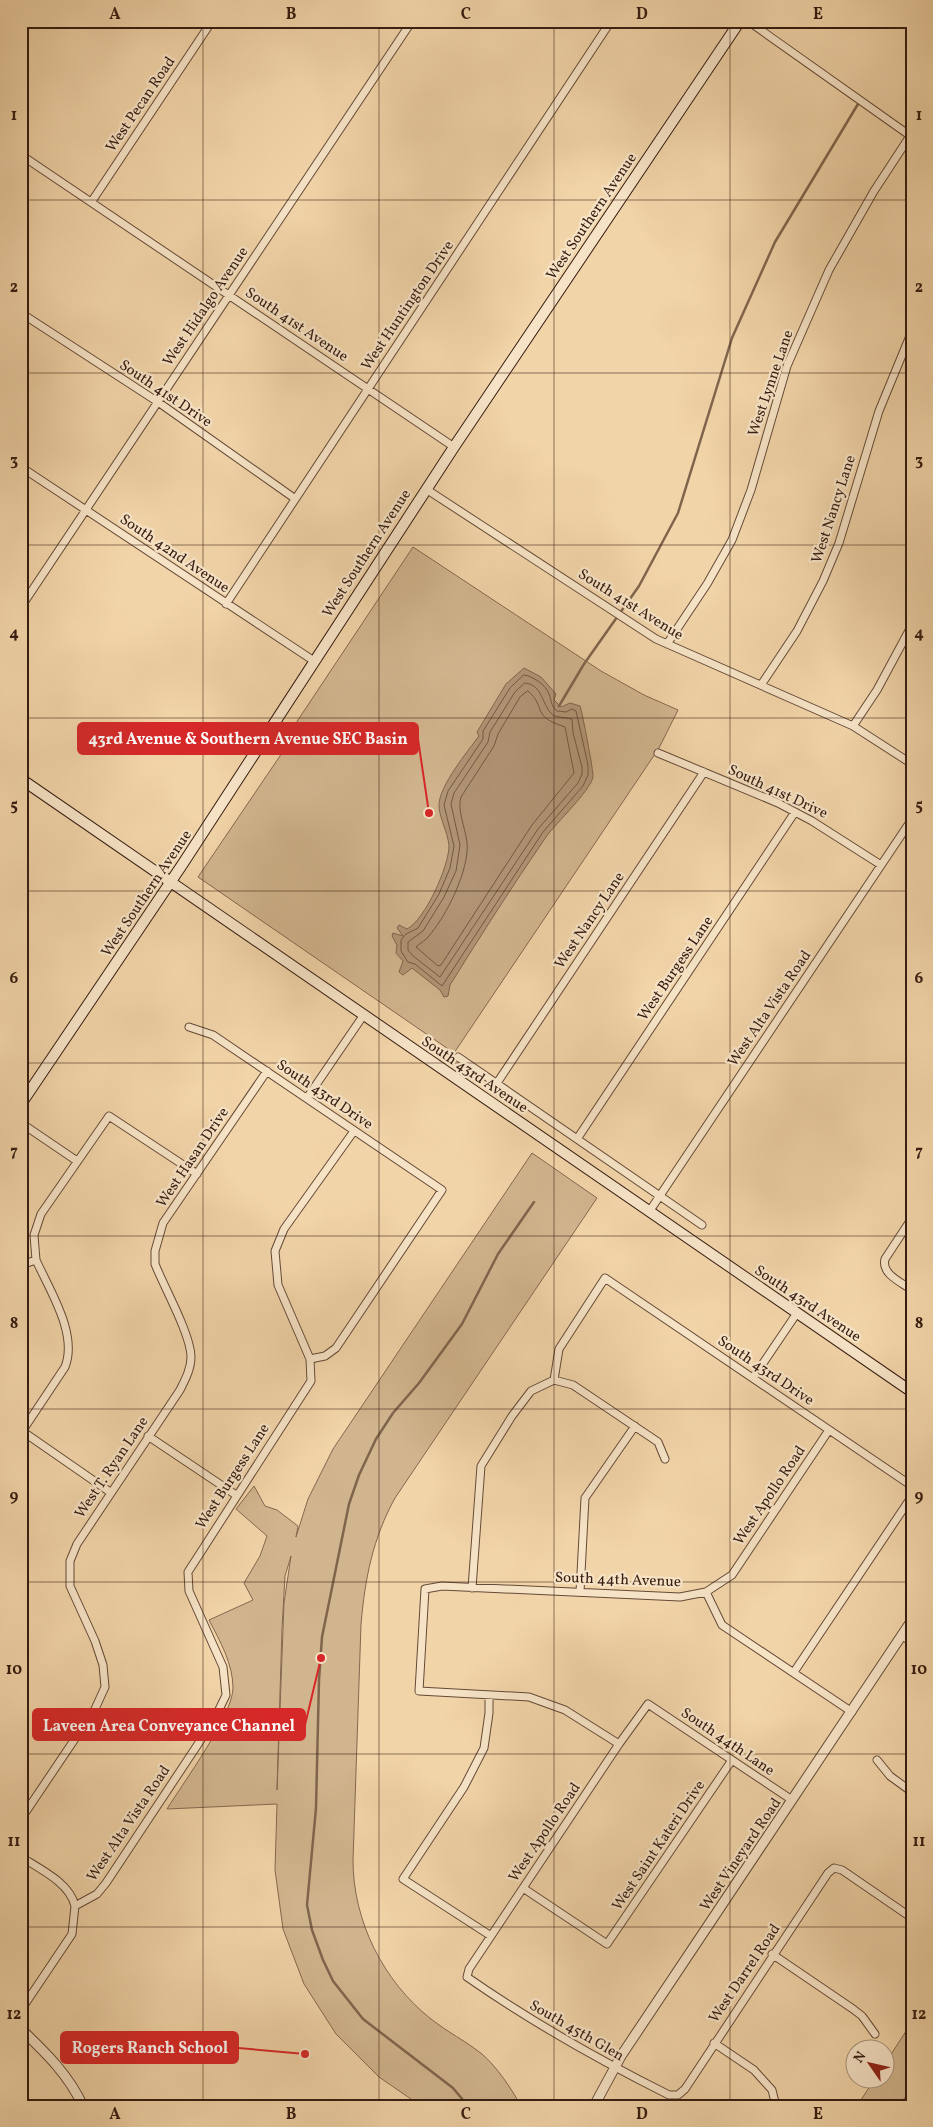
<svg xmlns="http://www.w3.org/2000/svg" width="933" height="2127" font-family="Vollkorn,serif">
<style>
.green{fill:#d1b58e;stroke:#846850;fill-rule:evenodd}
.water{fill:#b19575;stroke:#80654d}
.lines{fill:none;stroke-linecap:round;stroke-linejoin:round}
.shore{stroke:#745843;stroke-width:1}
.stream{stroke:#80654d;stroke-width:2.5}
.minor-casing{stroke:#654a37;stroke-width:9}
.tertiary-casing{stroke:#654a37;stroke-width:11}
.secondary-casing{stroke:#361c11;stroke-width:12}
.minor{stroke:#f6e3c6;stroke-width:7}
.tertiary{stroke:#f6e3c6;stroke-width:9}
.secondary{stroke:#f6e3c6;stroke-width:10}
.grid{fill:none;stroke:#361c11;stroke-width:1;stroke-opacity:0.55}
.labels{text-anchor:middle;stroke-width:4.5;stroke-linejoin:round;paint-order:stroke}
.street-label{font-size:15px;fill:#361c11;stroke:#f6e3c6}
.leader{fill:none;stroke:#d62828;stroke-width:2}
.callout-dot{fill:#d62828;stroke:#f6e3c6;stroke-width:2}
.callout{fill:#d62828;stroke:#d62828;stroke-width:2}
.callout-label{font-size:16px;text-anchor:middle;font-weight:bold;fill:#fff}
.neatline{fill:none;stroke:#361c11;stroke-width:2}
.grid-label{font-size:16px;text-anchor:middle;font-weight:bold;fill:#361c11}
</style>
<rect width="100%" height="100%" fill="#f1d4a8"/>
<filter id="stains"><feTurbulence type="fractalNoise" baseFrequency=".004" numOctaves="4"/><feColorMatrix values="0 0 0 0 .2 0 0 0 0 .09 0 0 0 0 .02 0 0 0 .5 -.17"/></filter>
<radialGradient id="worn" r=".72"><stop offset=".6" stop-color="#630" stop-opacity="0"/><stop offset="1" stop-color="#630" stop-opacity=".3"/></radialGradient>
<path class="green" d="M413 547 601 671 644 695 678 710 659 748 454 1053 198 877 284 750 288 735Z
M532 1153 597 1198 395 1498C373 1538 365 1578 361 1624L353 1860C353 1921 383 1981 431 2019 447 2032 466 2041 482 2054 497 2067 511 2088 521 2106H421L379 2077 336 2034 304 1984 283 1929 275 1870 277 1804 167 1809C183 1783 233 1715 233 1688 233 1664 220 1641 209 1620L253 1600 244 1583 260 1556 267 1536 236 1509 254 1486 265 1506 277 1510 298 1526 296 1537 308 1499 333 1449ZM291 1556 284 1603 277 1790 282 1628 285 1576Z
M912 2022V2087L899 2106H857L874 2080H886V2062Z"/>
<path class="water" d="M524 668 541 677 556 694 554 700 561 707 570 703 580 706C582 711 594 773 593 777 590 791 557 822 546 837 513 885 481 935 450 985L448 996 444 997 440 990 412 968 403 975 399 972 403 961 396 953 397 945 392 936 393 933 403 936 397 928 399 925 407 929C425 920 449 866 449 846 448 832 439 818 439 805 439 786 468 751 479 736L477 732 506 684Z"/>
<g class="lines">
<path class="shore" d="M524 675C533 676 546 685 549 694 552 701 550 705 557 711L566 712 572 709 576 711 588 765V775L583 786 543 832 442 986 415 964 408 962 401 951V940L406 934 418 928 439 894 450 868 454 846 444 805 448 791 483 739V731L510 688Z
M525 683C544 685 541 706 554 716L572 719 573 733 582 767V774L578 783 538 829 440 977 413 956 408 950V942L423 931 444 897 456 871 460 845 451 804 454 793 488 742 490 732 515 692Z
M528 691C547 707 530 716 565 727L574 773 532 825 441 965 438 966 416 947C420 943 425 941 428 937 446 917 470 869 467 842 465 827 457 810 461 797L494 746 498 734 520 697Z"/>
<path class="stream" d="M559 706 584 664 639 586 678 513 732 338 775 242 858 104
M468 2106 453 2088 363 2019 333 1981 323 1960 312 1930 307 1905 316 1808 319 1680 322 1637 349 1504 359 1475 376 1439 393 1413 419 1383 462 1324 498 1254 534 1202"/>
<g class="minor-casing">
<path id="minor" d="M748 21 912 137
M21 162 24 157 454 447
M92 201 212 21
M21 313 158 402 294 498
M21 467 314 661
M426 489 656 639 853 726 912 764
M226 604 611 21
M21 607 412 21
M667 644 707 584 732 540 751 490 787 366 829 270 874 191 910 136
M761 685 797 631 823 581 839 543 879 411 912 331
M853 726 877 690 912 625
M658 753 778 803 812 821 881 865
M189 1027 213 1035 442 1190 336 1348 325 1356 310 1359
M458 1057 702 1225
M497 1083 704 772
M307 1098 363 1016
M21 1123 77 1161
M577 1139 795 812
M649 1212 912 819
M912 1218 885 1259C881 1274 901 1282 912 1290
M21 1265 36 1260 34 1235 41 1214 109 1116 197 1174
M753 1378 797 1313
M554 1380 573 1385 658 1442 665 1459
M905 1388 912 1377
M22 1431 110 1492
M21 1433 65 1367C78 1334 50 1291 36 1260
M148 1436 236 1495
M472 1588 481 1466 512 1416 531 1391 554 1380 559 1349 605 1278 912 1486
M580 1592 585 1498 635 1426
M706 1592 722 1625 852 1712
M902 1636 912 1642
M794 1672 912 1496
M489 1695V1713L484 1748 464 1787 403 1879 491 1936
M619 1744 565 1710 529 1697 419 1691 425 1589 442 1586 680 1597 706 1592 732 1575 829 1430
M877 1760 890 1776 912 1792
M792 1800 648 1704 619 1744 469 1969 467 1977C533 2023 597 2059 669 2095H678L685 2089 828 1873 834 1868 842 1870 912 1918
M21 1819 95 1709 105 1687 103 1665 95 1641 70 1586V1561L77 1544 180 1390C185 1380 191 1369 191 1357 191 1335 164 1287 155 1264V1251L163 1223 267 1071
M21 1857C40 1869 70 1883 75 1906
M523 1888 607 1944 732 1760
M772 1954 853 2009 862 2016 875 2034
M21 2010 72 1934 75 1906 97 1894 106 1883 214 1720 226 1695 223 1667 189 1591 188 1572 311 1381 310 1359 278 1285 275 1251 284 1229 354 1131
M714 2043 754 2070 772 2090 776 2106"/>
</g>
<g class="tertiary-casing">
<path id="tertiary" d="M21 2029C46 2053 68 2074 83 2106
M594 2106 621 2056 912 1620"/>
</g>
<g class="secondary-casing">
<path id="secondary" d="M21 779 912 1392
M21 1104 182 865 454 447 740 21"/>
</g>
<use href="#minor" class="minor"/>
<use href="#tertiary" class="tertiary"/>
<use href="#secondary" class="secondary"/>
</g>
<path class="grid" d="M203 21V2106M379 21V2106M554 21V2106M730 21V2106M21 200H912M21 373H912M21 545H912M21 718H912M21 891H912M21 1063H912M21 1236H912M21 1409H912M21 1582H912M21 1754H912M21 1927H912"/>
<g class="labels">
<g class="street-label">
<text transform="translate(140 104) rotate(-56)" y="5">West Pecan Road</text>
<text transform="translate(591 216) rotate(-56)" y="5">West Southern Avenue</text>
<text transform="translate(407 305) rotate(-56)" y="5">West Huntington Drive</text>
<text transform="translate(205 306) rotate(-56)" y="5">West Hidalgo Avenue</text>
<text transform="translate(297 324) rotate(34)" y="5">South 41st Avenue</text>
<text transform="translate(770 383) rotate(-71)" y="5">West Lynne Lane</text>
<text transform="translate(166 393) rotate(34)" y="5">South 41st Drive</text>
<text transform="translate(833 509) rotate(-72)" y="5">West Nancy Lane</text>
<text transform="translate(175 553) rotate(34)" y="5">South 42nd Avenue</text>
<text transform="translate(366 553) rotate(-57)" y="5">West Southern Avenue</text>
<text transform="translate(631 604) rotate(32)" y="5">South 41st Avenue</text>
<text transform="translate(778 791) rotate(25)" y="5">South 41st Drive</text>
<text transform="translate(146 893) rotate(-56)" y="5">West Southern Avenue</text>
<text transform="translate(589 920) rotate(-56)" y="5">West Nancy Lane</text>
<text transform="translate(675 968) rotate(-56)" y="5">West Burgess Lane</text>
<text transform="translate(769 1008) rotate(-56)" y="5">West Alta Vista Road</text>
<text transform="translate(475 1074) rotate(34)" y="5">South 43rd Avenue</text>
<text transform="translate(325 1094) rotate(34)" y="5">South 43rd Drive</text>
<text transform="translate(192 1157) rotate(-56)" y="5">West Hasan Drive</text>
<text transform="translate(808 1303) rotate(34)" y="5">South 43rd Avenue</text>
<text transform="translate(766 1370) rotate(34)" y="5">South 43rd Drive</text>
<text transform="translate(111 1467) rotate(-56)" y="5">West T. Ryan Lane</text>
<text transform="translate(232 1476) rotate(-57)" y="5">West Burgess Lane</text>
<text transform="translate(769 1495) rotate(-56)" y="5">West Apollo Road</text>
<text transform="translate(618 1579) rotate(2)" y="5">South 44th Avenue</text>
<text transform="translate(728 1741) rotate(34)" y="5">South 44th Lane</text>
<text transform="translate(128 1823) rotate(-56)" y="5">West Alta Vista Road</text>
<text transform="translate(544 1832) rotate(-56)" y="5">West Apollo Road</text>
<text transform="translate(658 1845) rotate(-56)" y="5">West Saint Kateri Drive</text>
<text transform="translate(740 1854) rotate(-56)" y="5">West Vineyard Road</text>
<text transform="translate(744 1973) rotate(-56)" y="5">West Darrel Road</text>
<text transform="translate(577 2030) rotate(30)" y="5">South 45th Glen</text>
</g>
</g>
<path class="leader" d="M429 813L418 739M321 1658L305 1725M305 2054L238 2048"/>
<g class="callout-dot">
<circle cx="429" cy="813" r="5"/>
<circle cx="321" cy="1658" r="5"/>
<circle cx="305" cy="2054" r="5"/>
</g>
<g class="callout">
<rect x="78" y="723" width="340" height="31" rx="5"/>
<rect x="33" y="1709" width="272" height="31" rx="5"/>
<rect x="61" y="2032" width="177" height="31" rx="5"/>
</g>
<g class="callout-label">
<text x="248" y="744">43rd Avenue &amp; Southern Avenue SEC Basin</text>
<text x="169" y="1731">Laveen Area Conveyance Channel</text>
<text x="150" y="2053">Rogers Ranch School</text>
</g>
<rect width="933" height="2127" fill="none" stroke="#f1d4a8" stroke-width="55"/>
<g transform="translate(870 2064) rotate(304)"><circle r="24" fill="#f6e3c6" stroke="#a9937e"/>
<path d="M0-4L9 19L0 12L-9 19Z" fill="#8f2418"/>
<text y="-8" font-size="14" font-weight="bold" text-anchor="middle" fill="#361c11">N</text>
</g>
<rect x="28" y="28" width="878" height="2072" class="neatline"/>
<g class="grid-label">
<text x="115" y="19">A</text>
<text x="291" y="19">B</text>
<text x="466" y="19">C</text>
<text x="642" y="19">D</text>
<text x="818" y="19">E</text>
<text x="14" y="120">1</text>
<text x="919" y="120">1</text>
<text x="14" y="292">2</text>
<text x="919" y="292">2</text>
<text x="14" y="465">3</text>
<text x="919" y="465">3</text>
<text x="14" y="638">4</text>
<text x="919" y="638">4</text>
<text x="14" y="810">5</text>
<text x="919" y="810">5</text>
<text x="14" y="983">6</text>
<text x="919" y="983">6</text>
<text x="14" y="1156">7</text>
<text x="919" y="1156">7</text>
<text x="14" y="1328">8</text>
<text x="919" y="1328">8</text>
<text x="14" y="1501">9</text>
<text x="919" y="1501">9</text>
<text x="14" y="1674">10</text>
<text x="919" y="1674">10</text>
<text x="14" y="1846">11</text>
<text x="919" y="1846">11</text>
<text x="14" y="2019">12</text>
<text x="919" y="2019">12</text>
<text x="115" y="2119">A</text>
<text x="291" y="2119">B</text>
<text x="466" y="2119">C</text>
<text x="642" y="2119">D</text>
<text x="818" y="2119">E</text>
</g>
<rect width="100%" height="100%" filter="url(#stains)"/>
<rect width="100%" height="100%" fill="url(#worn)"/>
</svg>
